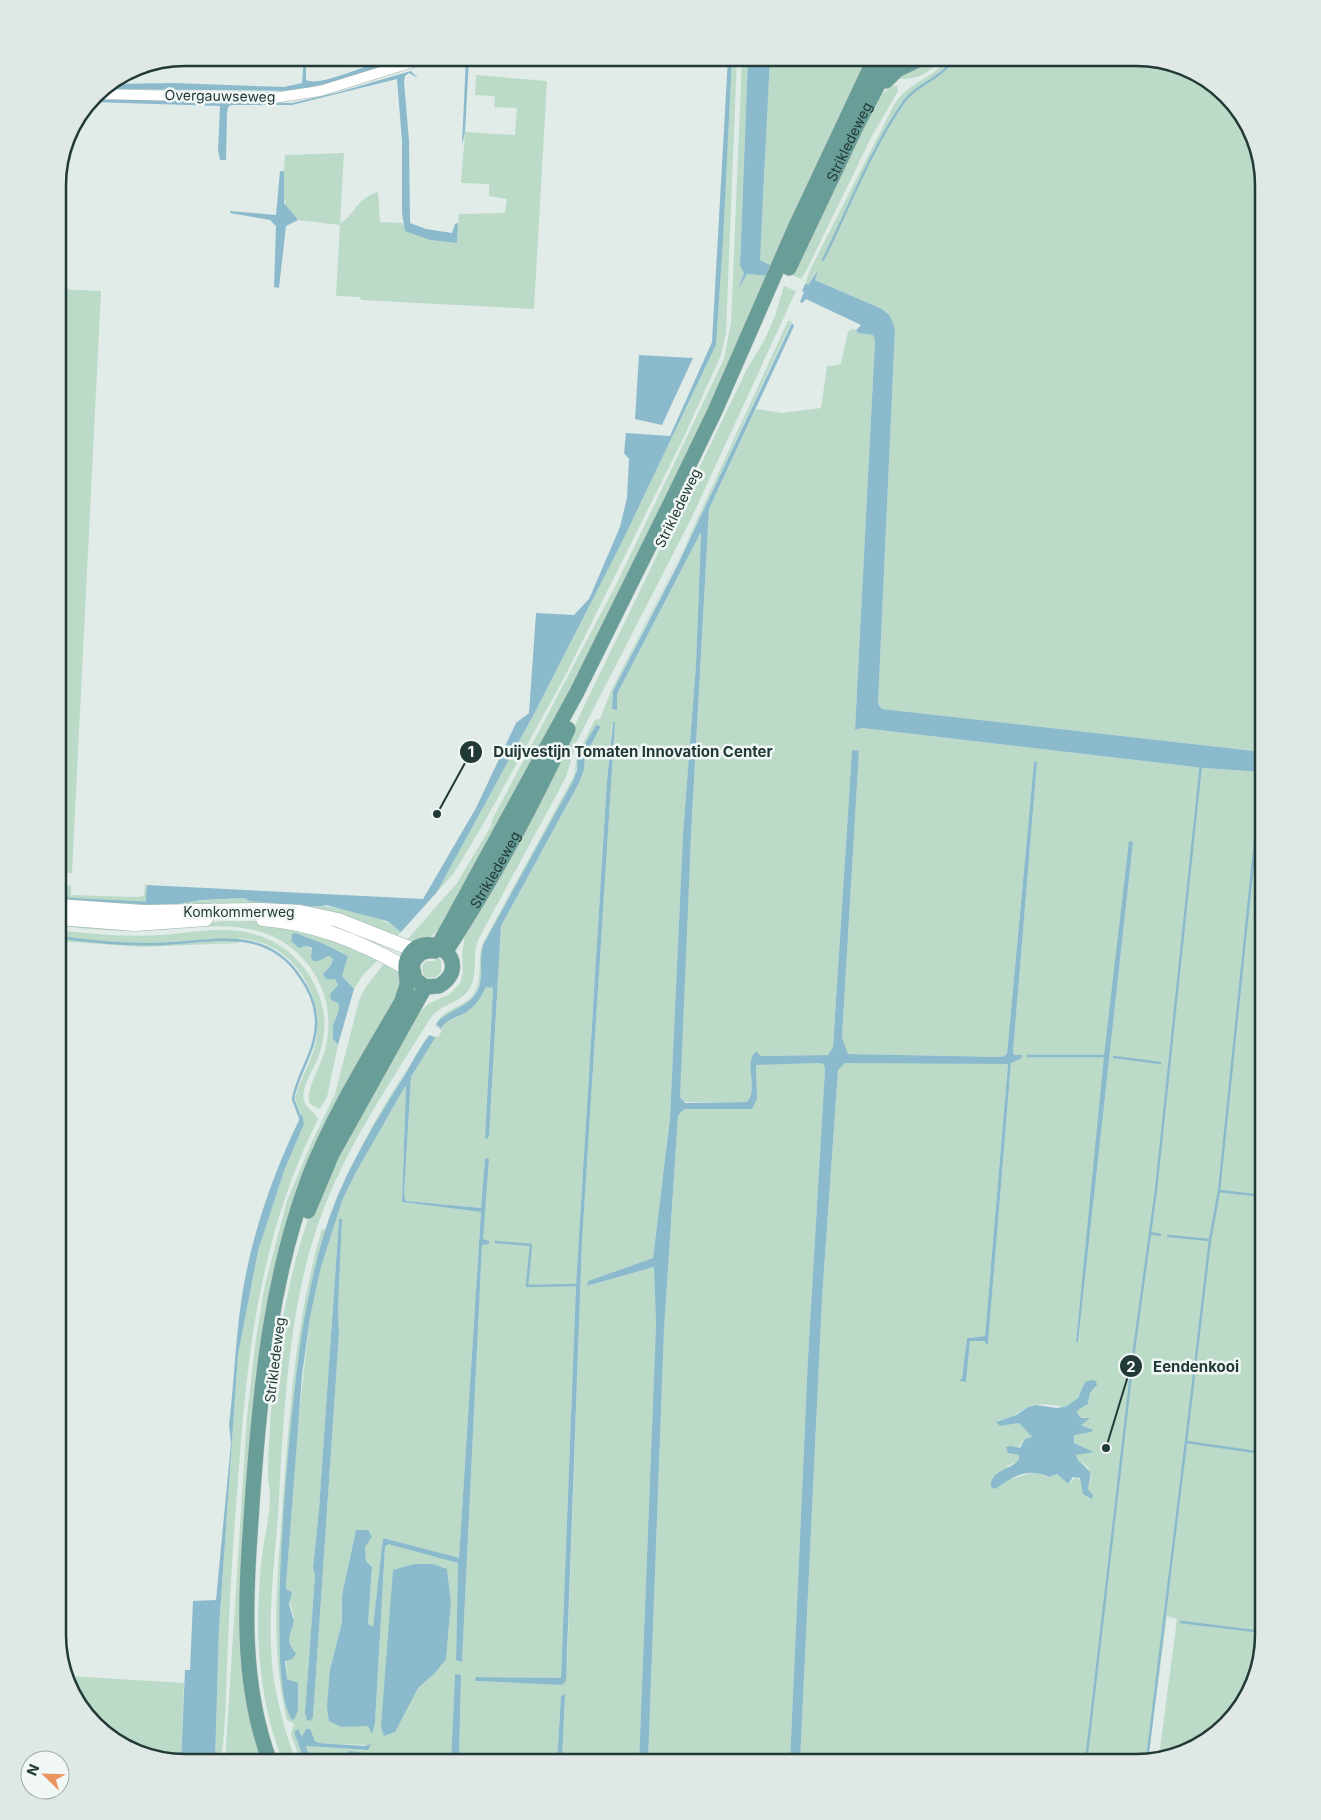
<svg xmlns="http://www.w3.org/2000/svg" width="1321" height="1820" font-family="Inter,sans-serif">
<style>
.green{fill:#bbdbc8;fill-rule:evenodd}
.water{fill:#8cbacd}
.pier{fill:#e1ebe8}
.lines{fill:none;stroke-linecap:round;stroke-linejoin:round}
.stream{stroke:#8cbacd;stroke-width:2.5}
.minor-casing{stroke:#a4b2af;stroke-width:11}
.secondary-casing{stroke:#a0b6b1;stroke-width:15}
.primary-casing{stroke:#c1c8c7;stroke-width:16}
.minor{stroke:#fff;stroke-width:10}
.secondary{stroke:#fff;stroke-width:14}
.primary{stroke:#689e97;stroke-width:15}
.labels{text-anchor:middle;stroke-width:5;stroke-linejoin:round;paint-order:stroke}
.street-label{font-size:14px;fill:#223a37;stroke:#f1f7f5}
.rim{fill:none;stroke:#223a37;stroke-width:2.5}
.leader{fill:none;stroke:#223a37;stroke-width:2}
.callout-dot{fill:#223a37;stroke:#f1f7f5;stroke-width:2}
.mark-label{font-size:15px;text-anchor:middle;font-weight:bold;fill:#fff}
.callout-label{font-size:15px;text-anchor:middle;font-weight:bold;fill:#223a37;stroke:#f1f7f5;stroke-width:5;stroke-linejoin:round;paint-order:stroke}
</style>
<rect width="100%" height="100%" fill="#e1ebe8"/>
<path class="green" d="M732 58H737L726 333 721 355 682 441 564 678 485 821 454 873 437 892 535 712 621 544 716 345 723 240Z
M742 58H748L740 266 744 273 738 290 747 274 768 276 682 474 509 806 441 923 443 924C434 937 425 940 411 943L406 941 457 883 491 826 492 820 616 585 724 359 731 323Z
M770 58H855L867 65 771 268 760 260 759 257C765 190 766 124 770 58Z
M926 58H942C932 72 914 82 896 78Z
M948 58H1144L1200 75 1246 121 1263 185V752L882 709 878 704 895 329 882 309 815 280 816 271 808 285 805 284 810 270 894 105C911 79 930 82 948 58Z
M476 75 547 81 534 309 361 300 360 297 336 296 340 225 298 220C277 206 284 176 285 155L344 153 340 223C354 217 355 199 378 192L380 222 403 223V225L430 240 457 243 459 214 505 213 507 199 489 196V184L461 183 465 132 515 135 517 108 494 107 495 96 475 95Z
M897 85 898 91 872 136 807 269 801 279 789 274 878 97 891 87Z
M784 286 796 291 691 519 576 743 566 777 478 940C472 955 478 971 471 986 465 999 452 1002 440 1009 432 1014 428 1022 423 1030 386 1089 345 1150 321 1216 287 1308 284 1417 278 1515 274 1568 267 1621 273 1673 277 1703 286 1734 296 1762H283C257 1697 254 1626 262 1557 264 1537 270 1517 270 1497 270 1488 267 1479 268 1470 270 1382 283 1285 314 1202L418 1014 428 1004 450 994 460 983 463 973 462 954 465 936 517 845 747 369 764 341 775 316Z
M58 289 101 291 72 873H58Z
M788 321H792L699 519 613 691 612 709 617 710V694L701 532 696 664 683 834 670 1118 653 1258 588 1281V1286L654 1267 656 1324 639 1762H562L565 1695 561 1696 557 1762H459L461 1675H455L451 1762H384V1760L374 1762 369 1756 346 1755 311 1758 306 1746 366 1750 367 1745 318 1743 313 1737H302L294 1732 305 1762H301L291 1734 294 1724 287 1720C269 1643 278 1576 283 1498 290 1407 296 1317 322 1229L325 1230C348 1160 389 1097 428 1035L438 1037 442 1031 436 1026C438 1011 462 1008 471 997 485 980 476 962 483 943L574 776 577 755 595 720 600 719 612 689 684 548ZM615 722 582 1242 567 1666 562 1685 476 1681V1677L561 1679 576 1285 607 780 612 723ZM596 725 601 726 585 756 584 770 579 783 501 926 489 1136 485 1138 493 988 486 987 465 1013 445 1023C458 1008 478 999 481 978 483 966 479 955 484 943L572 783 579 760ZM430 1035 435 1038 411 1077 404 1195 406 1201 481 1208 485 1159 489 1160 482 1239 489 1244H482L462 1662 456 1659 458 1563 388 1543 385 1547 375 1723 372 1733 369 1725 341 1727 330 1669 342 1622V1595L356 1530 372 1537 365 1547 366 1561 372 1567 368 1624 373 1628 383 1538 459 1559 481 1212 402 1202 406 1085 355 1174 342 1201 321 1267 310 1317 297 1432 286 1587 294 1618 289 1638 292 1659 286 1660 287 1679 294 1681 298 1707 295 1717 289 1715C272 1649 281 1580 286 1512 293 1411 299 1310 331 1213 345 1172 369 1132 392 1095 404 1076 415 1051 430 1035ZM339 1219H342L338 1310 339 1334 313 1717 305 1713 315 1575 313 1568 319 1509ZM433 1564 447 1569 451 1602 446 1658 435 1673 418 1688 407 1706Z
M851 329 856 330 859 333 873 335 875 340 855 730 862 728 1204 768 1263 772V1635L1246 1699 1200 1745 1159 1756 1177 1619 1167 1616 1148 1759 1136 1762H800L822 1299 838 1070 845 1063H1008L985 1336 967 1338 962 1378 966 1382 970 1341H985L988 1344 1011 1063 1016 1059 1013 1052 1037 762H1034L1007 1054 1002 1057 847 1054 842 1037 859 752 852 750 833 1047 828 1055 761 1056 755 1051C746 1066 758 1090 747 1102H682C675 1088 682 1025 682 1006L709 509 756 409 782 413 821 408 827 366 838 365 841 363 848 332ZM1133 842 1078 1342H1076L1125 875ZM1085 1382 1096 1387 1090 1393C1090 1403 1086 1407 1077 1411V1414L1081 1418 1087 1417 1081 1425 1091 1429 1074 1435V1443L1092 1452 1076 1455 1078 1460 1088 1467 1091 1478 1088 1489 1093 1495 1083 1494 1082 1481 1076 1477 1068 1484 1057 1474 1049 1477 1034 1472 1008 1480 1007 1466 1017 1462 1020 1456 1017 1449 1025 1439 1032 1437 1019 1423 1000 1426 998 1420C1012 1419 1019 1410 1031 1406 1058 1398 1070 1423 1085 1382Z
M58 884 71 886V895L137 897 144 896 145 884 147 885 145 904 244 898 249 901C291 903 370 904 401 932L395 939 354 922 58 899Z
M224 921H257L297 926 380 958 363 975 354 989 342 976 348 956 324 944 296 933 291 936V941L299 948 306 946 327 958 329 956 333 958 331 965 324 972 331 979 335 978 338 985 331 993 334 1001 338 1003C340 1012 337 1015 334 1022 332 1027 333 1034 333 1039L338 1045 327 1097 320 1109 310 1104C304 1092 322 1064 325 1050 328 1039 329 1028 328 1016 327 996 318 976 305 961 263 911 198 929 141 931 113 932 85 928 58 926V922L183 925Z
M58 930C91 934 126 937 160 935 183 934 206 929 229 930 276 932 314 964 323 1010 326 1024 324 1041 319 1055 315 1067 300 1088 304 1101 306 1109 315 1111 318 1119 262 1231 248 1344 239 1467 235 1519 231 1571 229 1622 226 1669 227 1716 221 1762H215L219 1628 238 1355 258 1251 284 1171 304 1124 295 1099C299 1082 309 1066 314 1049 326 1009 305 960 265 944 257 941 248 939 239 938L238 943 141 947 58 941Z
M437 956 441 961V972L436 977 427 978 423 974 422 966 426 961H434Z
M386 961 399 972 401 985 277 1271 239 1627 240 1652 267 1762H225L247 1416 256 1338 265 1285 287 1201 310 1146 335 1094 359 1001 365 988Z
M778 1063H818L823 1064 825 1068 808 1357 790 1762H648L664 1330 678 1116 682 1111 686 1109 752 1108 757 1099 756 1065Z
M69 1676 184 1683 181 1759 162 1758 121 1745 75 1699Z"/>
<path class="water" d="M304 58H306V80C320 88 376 60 396 58 400 57 406 58 411 58L329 83 293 91 101 89 109 84 173 83 284 87 302 83Z
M466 58H469L465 132 462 145Z
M728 58H732L723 241 716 345 621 544 535 712 437 892 401 932 387 921 326 905C317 909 264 902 249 901L244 898 202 900 165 906 145 905 147 885 423 899 476 808 516 723 529 713 536 613 574 615 589 599 620 527 627 498 629 459 624 453 626 433 670 436 712 342Z
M748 58H770L760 260 808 285 818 270 815 280 882 309 890 316 895 329 878 704 882 709 1263 752V772L1204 768 862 728 855 730 875 340 873 335 858 333 856 330 861 325 806 299 802 303 800 302 804 292 768 276 747 274 738 290 744 273 740 266Z
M411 71 418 78 409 73 405 76 404 82 409 141 410 223 426 229 452 233 455 224 458 223 457 243 430 240 405 231 402 213V141L397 79 292 105H231L228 107 227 113 226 160H220L218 151 220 106 91 102 93 99H103L292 103 339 92Z
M280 171H284V203L298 220 286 226 279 288 274 287 276 226 270 220 230 213V211L276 215Z
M792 323 794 326 709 509 691 836 680 1097 685 1103 747 1102C759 1089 743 1064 756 1051L761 1056 828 1055 833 1047 852 750 859 751 842 1037 848 1054 1002 1057 1007 1054 1034 762H1037L1013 1052 1014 1055H1022V1058L1011 1063 988 1344 986 1345 985 1341H970L966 1382 959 1381 962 1378 967 1338 985 1336 1008 1064 845 1063 838 1070 822 1299 800 1762H790L808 1357 825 1068 823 1064 818 1063 756 1065 757 1099 752 1109H686L682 1111 678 1116 664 1330 648 1762H639L656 1324 654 1267 587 1286 588 1281 653 1258 670 1118 683 834 696 664 701 532 617 694V710L612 709 613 691 678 564Z
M639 355 693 358 662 425 635 419Z
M613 722H615L582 1242 566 1681 562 1685 475 1681 476 1677 561 1678 576 1285 607 780Z
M596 725 601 726 585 756 584 770 579 783 501 926 489 1136 487 1139 485 1138 493 988 486 987C481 997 475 1007 465 1013 455 1018 448 1019 441 1028L436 1024C447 1010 466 1009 476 993 486 977 477 960 484 943L572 783 577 770 578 756Z
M1129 841 1133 842 1078 1342H1076L1104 1056Z
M296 933 324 944 348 956 342 976 354 989 338 1045 333 1039C333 1034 332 1027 334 1022 337 1015 340 1012 338 1003L331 1000 330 994 338 985 335 979H326L323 974 331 965 333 959 329 956 318 961H313L311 957 312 948 306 946 299 948 291 941 292 934Z
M430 1035 435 1038 411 1077 404 1195 406 1201 481 1208 485 1158 489 1159 483 1239 489 1241V1244L482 1245 462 1662 456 1660 458 1563 388 1544 385 1547 375 1723 372 1734 368 1726 341 1727 329 1721 327 1707 330 1669 342 1622V1595L356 1530H368L372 1537 365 1547 366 1561 372 1567 368 1624 373 1627 383 1538 459 1558 481 1212 402 1202 406 1085 355 1174 342 1201 321 1267 310 1317 302 1375 286 1586 287 1590 292 1592 289 1604 294 1621 289 1638 290 1645 296 1654 292 1659 285 1661 287 1679 298 1683V1710L295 1718 292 1720C262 1679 293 1386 303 1326 310 1288 318 1249 331 1213 349 1164 377 1119 404 1076 412 1063 420 1046 430 1035Z
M302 1114 304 1124 284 1171 258 1251 238 1355 219 1628 215 1762H181L185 1670H190L193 1601 216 1600 231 1443 229 1425C234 1385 235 1344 241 1303 250 1238 273 1173 302 1114Z
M339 1219H342L338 1310 339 1334 313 1717 310 1721 307 1720 305 1713 315 1575 313 1568 319 1509Z
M1092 1380 1096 1381 1097 1385 1090 1393 1088 1404 1077 1411V1413L1081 1418H1090L1081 1425 1093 1430 1091 1432 1074 1435V1443L1094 1452 1076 1455 1078 1460C1092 1474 1092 1469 1088 1489L1093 1495 1092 1499 1083 1494 1080 1478 1073 1477 1068 1484 1057 1474 1049 1477C1028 1467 1014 1476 995 1489L991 1487C990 1469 1012 1470 1019 1459V1455L1008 1453 1006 1447 1011 1446 1020 1448 1025 1439 1032 1437 1019 1423 1000 1426 996 1422 1016 1415 1028 1407 1036 1405 1057 1408 1067 1406 1078 1398 1085 1382Z
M414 1564H433L447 1569 451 1602 446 1659 435 1673 418 1688 395 1732 384 1736 381 1727 393 1570Z
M455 1674 461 1675 459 1762H451Z
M565 1694 562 1762H557L561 1696Z
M298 1729 302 1737 306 1729H310L315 1741 319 1743 365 1746 371 1744 368 1750 306 1746 310 1758 342 1757 350 1751 363 1753 374 1762H305L294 1732Z"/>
<path class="pier" d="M772 266 806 282 801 293 767 278Z"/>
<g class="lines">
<path class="stream" d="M823 260C849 208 870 151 903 103 916 84 942 79 954 58
M1261 784 1219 1191 1263 1196
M63 890 68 899 148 903
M58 937C92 942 126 945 160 944 212 942 266 925 300 977 309 989 315 1004 316 1019 318 1049 298 1071 293 1099L301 1120
M1028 1056H1104
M1114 1057 1160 1063
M1150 1233 1160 1235
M1168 1236 1210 1240 1219 1191
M1210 1240 1186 1442 1263 1453
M496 1242 531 1245 527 1286 576 1285
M1181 1622 1263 1632 1262 1642
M1147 1760 1186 1442
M1086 1762 1133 1357 1156 1190 1201 764"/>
<g class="minor-casing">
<path id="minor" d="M97 94 273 98 320 91 426 58"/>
</g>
<g class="secondary-casing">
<path id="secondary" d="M58 906 143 912 261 910 300 912 338 920 414 950
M58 918 135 924 206 919
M263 919C313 923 362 942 406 968"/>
</g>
<g class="primary-casing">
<g id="primary">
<path d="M886 81 897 70 922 58"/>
<path id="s1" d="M789 268 857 125 884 73 895 58"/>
<path id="s2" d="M446 951C492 881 533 805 568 729"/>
<path d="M402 1001C403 994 407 989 407 982 407 975 404 967 407 960 422 923 478 961 439 986L425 987 415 979 412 965C417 954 423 950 435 951L438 946 577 692 672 500 715 411 795 228 875 58"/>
<path d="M308 1211 332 1154 425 987"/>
<path d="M270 1762C237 1674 247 1582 253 1490 261 1383 271 1278 309 1177 333 1115 369 1058 402 1001L409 995"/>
</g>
</g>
<use href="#minor" class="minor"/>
<use href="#secondary" class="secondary"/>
<use href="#primary" class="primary"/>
</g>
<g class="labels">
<g class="street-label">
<text transform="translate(220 96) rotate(1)" y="5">Overgauwseweg</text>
<text dy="5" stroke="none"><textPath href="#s1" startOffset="140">Strikledeweg</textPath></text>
<text transform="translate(678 508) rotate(-64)" y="5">Strikledeweg</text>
<text dy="5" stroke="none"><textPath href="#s2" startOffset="95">Strikledeweg</textPath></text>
<text x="239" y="917">Komkommerweg</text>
<text transform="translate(275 1360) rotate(-83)" y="5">Strikledeweg</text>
</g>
</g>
<path d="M0 0H1321V1820H0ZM185 66H1136A119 119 0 0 1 1255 185V1635A119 119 0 0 1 1136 1754H185A119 119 0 0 1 66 1635V185A119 119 0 0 1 185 66Z" fill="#e0e8e6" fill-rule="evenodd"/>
<path class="rim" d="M185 66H1136A119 119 0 0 1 1255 185V1635A119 119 0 0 1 1136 1754H185A119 119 0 0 1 66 1635V185A119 119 0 0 1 185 66Z"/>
<path class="leader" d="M437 814L471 752M1106 1448L1131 1366"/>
<g class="callout-dot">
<circle cx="437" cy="814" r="5"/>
<circle cx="1106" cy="1448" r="5"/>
<circle cx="471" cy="752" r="12"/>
<circle cx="1131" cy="1366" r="12"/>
</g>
<g class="mark-label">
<text x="471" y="757">1</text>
<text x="1131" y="1372">2</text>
</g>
<g class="callout-label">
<text x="633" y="757">Duijvestijn Tomaten Innovation Center</text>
<text x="1196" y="1372">Eendenkooi</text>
</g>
<g transform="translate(45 1775) rotate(293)"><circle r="24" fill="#f1f7f5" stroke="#9eaba9"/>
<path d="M0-4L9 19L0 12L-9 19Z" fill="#ea9560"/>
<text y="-8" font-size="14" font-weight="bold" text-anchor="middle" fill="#223a37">N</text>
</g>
</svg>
